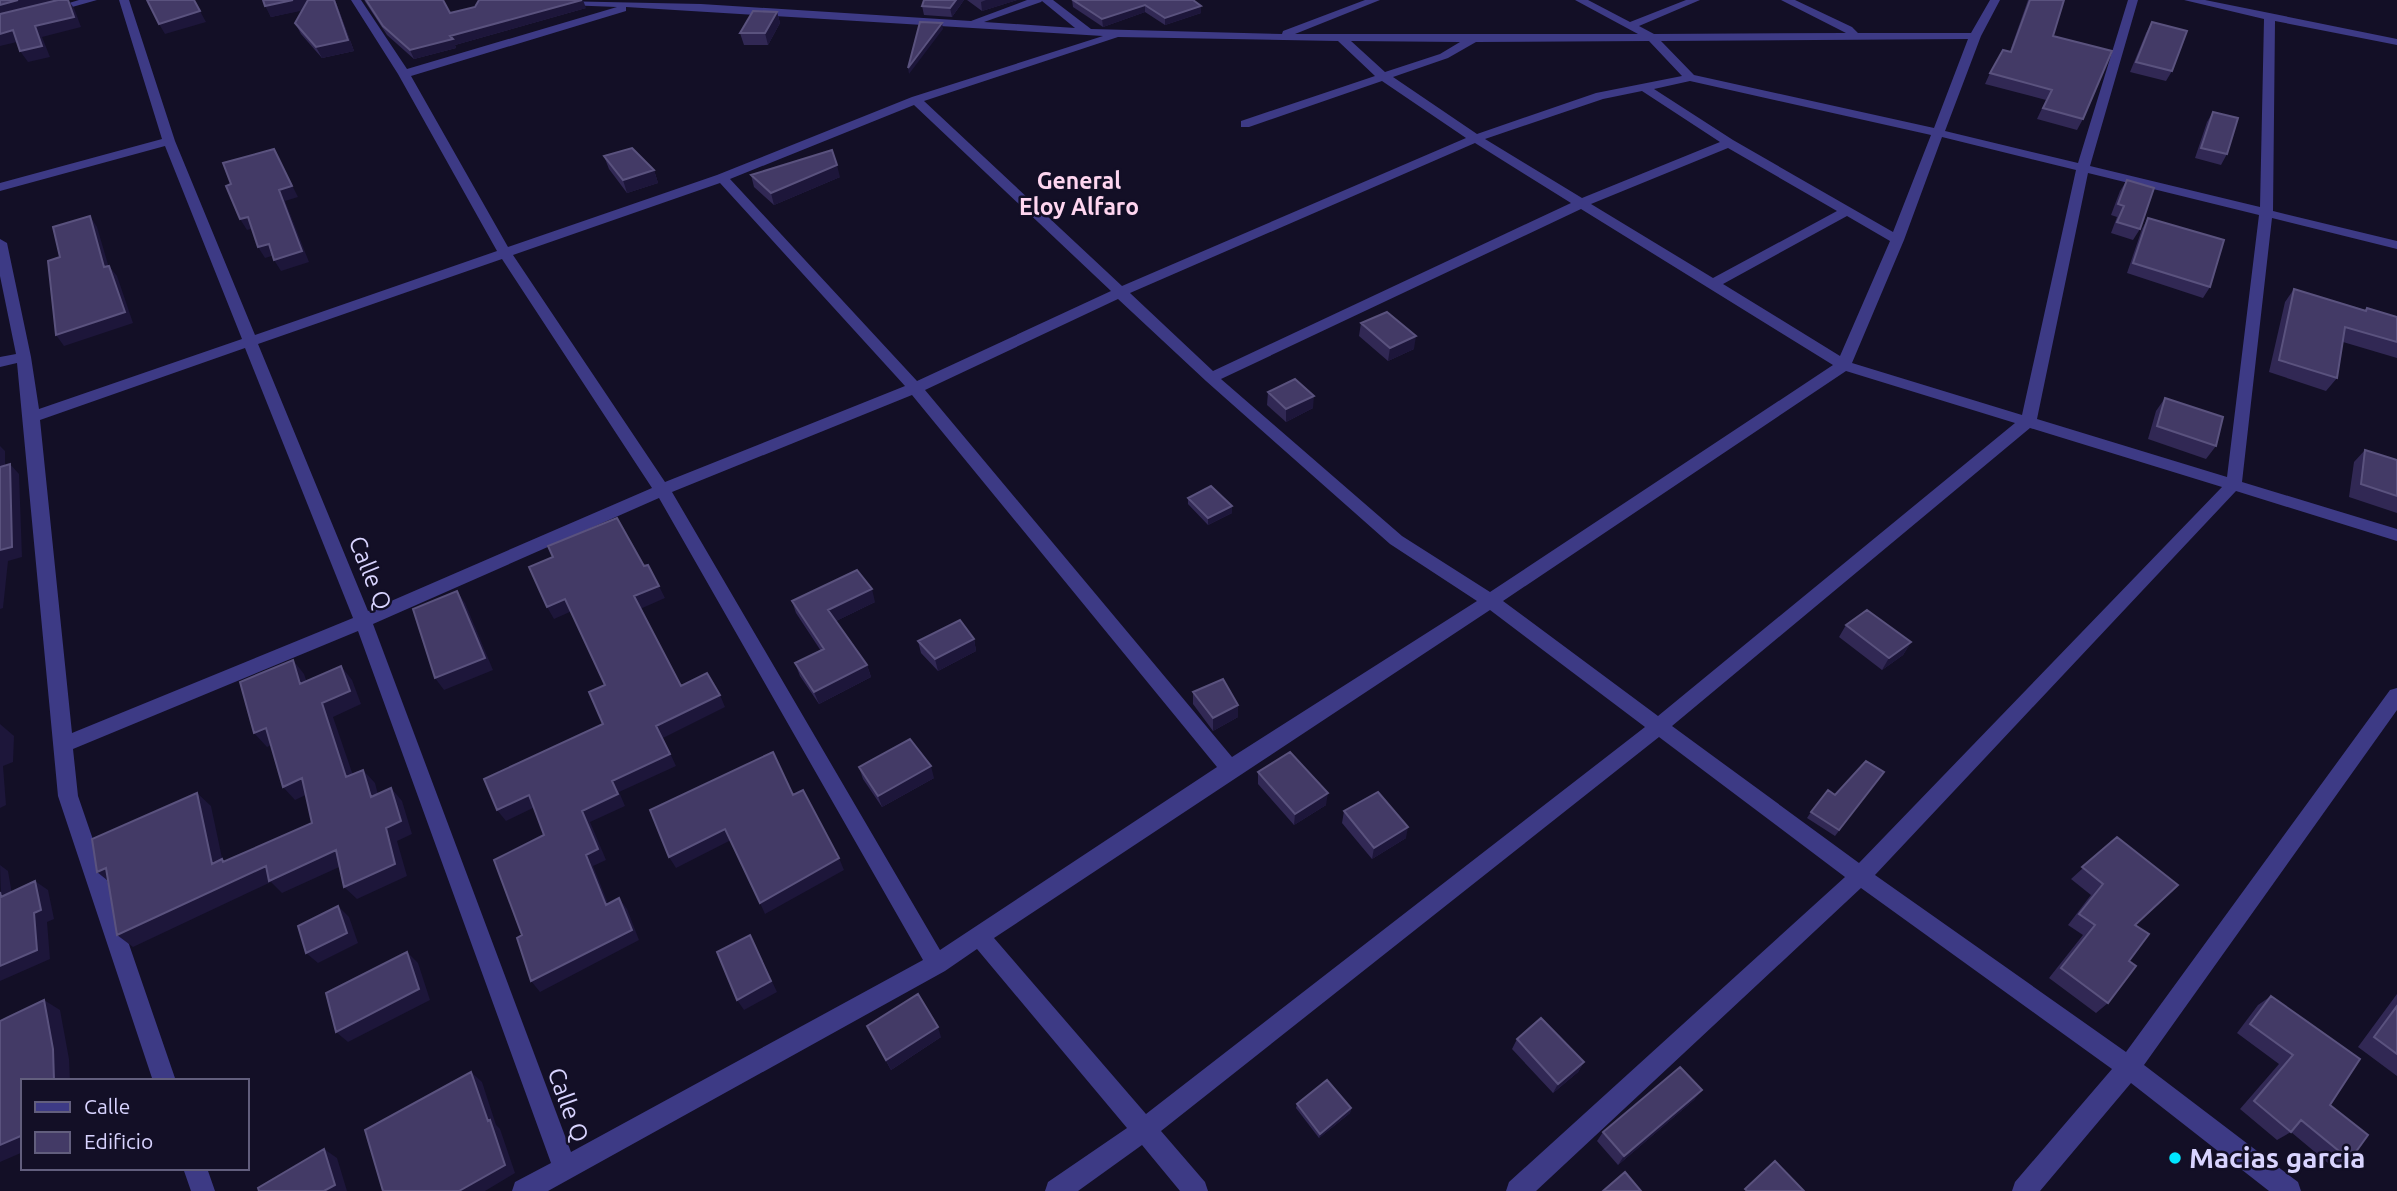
<svg xmlns="http://www.w3.org/2000/svg" width="2397" height="1191" font-family="Ubuntu,sans-serif">
<style>
.lines{fill:none;stroke-linecap:round;stroke-linejoin:round}
.street{fill:#3d3a85;fill-rule:evenodd}
.wall{fill:#312854}
.shaded-wall{fill:#1d163a}
.building{fill:#433a66;stroke:#5a527e;stroke-width:2}
.poi-dot{fill:#00e5ff;stroke:#130f26;stroke-width:2.5}
.labels{text-anchor:middle;stroke-width:5;stroke-linejoin:round;paint-order:stroke}
.far-quarter-label{font-size:23px;font-weight:bold;fill:#ffd6f0;stroke:#130f26}
.street-label{font-size:24px;fill:#d9d4ff;stroke:#130f26}
.near-poi-label{font-size:28px;font-weight:bold;fill:#d9d4ff;stroke:#130f26;text-anchor:start}
</style>
<rect width="100%" height="100%" fill="#130f26"/>
<g class="lines">
<path class="street" d="M79 0H97L51 13 46 10Z
M119 0H129L175 141 255 335 497 251 398 74 351 0H361L407 69 617 7 514 3 509 0 701 4 971 21 1027 0H1053L1091 29 1282 34 1283 31 1365 0H1380L1295 34H1638L1575 0H1588L1630 22 1686 0H1700L1639 26 1654 34 1846 33 1781 0H1795L1852 27 1858 33H1971L1990 0H2000L1981 36 1945 131 2078 163 2128 0H2138L2090 166 2260 207 2264 19 2184 0H2205L2397 39V45L2275 21 2273 211 2397 241V249L2272 218 2242 482 2397 529V541L2236 491 1875 875 2126 1052 2390 690 2397 688V710L2144 1065 2298 1182 2301 1191H2269L2131 1083 2040 1191H2012L2015 1182 2112 1069 1861 888 1536 1191H1506L1509 1182 1845 877 1659 737 1161 1131 1205 1182 1208 1191H1180L1142 1145 1078 1191H1045L1048 1182 1127 1128 977 949 945 971 548 1191H512L515 1182 551 1163 358 631 73 749 78 796 176 1081H153L58 796 17 363 0 367V357L16 354 0 276V239L7 243 31 357 39 409 242 339 165 146 0 191V183L162 139ZM1042 1 1075 28 984 22 1041 2ZM626 7 1103 36 912 97 717 175 508 247 411 76 626 11ZM1118 37 1338 41 1375 76 1241 121V127H1249L1382 81 1466 138 1122 286 924 101ZM1968 39 1934 128 1694 75 1661 41ZM1351 41 1460 42 1440 54 1385 72ZM1649 41 1682 76 1596 93 1477 134 1393 77 1448 58 1476 42ZM1690 81 1931 135 1893 232 1733 140 1654 89ZM1642 91 1720 142 1582 198 1485 139 1603 99ZM914 105 1111 291 917 381 730 179ZM1942 137 2076 170 2022 415 1852 363 1904 240ZM1475 143 1571 203 1213 371 1130 293ZM1728 148 1837 211 1713 278 1591 204ZM2088 173 2259 215 2227 477 2037 419ZM720 183 905 386 665 482 513 255ZM1581 209 1833 365 1490 592 1402 536 1221 379ZM1847 216 1890 241 1840 356 1723 284ZM502 259 652 488 368 611 258 344ZM1118 299 1206 381 1390 544 1477 601 1232 757 925 390ZM245 348 353 618 72 733 40 420ZM1846 371 2015 423 1658 716 1503 601ZM912 395 1217 767 940 950 672 492ZM2030 428 2222 487 1859 863 1672 726ZM659 498 923 960 571 1152 373 624ZM1490 610 1645 727 1146 1114 994 938Z
M183 1168H207L215 1191H191Z"/>
</g>
<path class="wall" d="M263 0H335L354 51 322 58 301 34 295 23 302 10 271 17Z
M364 0H443L450 13 586 8 455 45 456 48 414 59 387 35Z
M964 0 952 17 924 15 922 6Z
M967 0H1017L982 11Z
M1072 0 1201 6V13L1165 25 1145 12 1103 27 1073 7Z
M2028 0H2064L2053 36 2083 119 2077 130 2037 119 2046 100 1985 84 1990 73 2010 51Z
M777 12 780 23 768 45H744L740 33Z
M2152 22 2172 71 2166 81 2130 72 2146 33Z
M2213 112 2227 154 2221 165 2195 158 2207 122Z
M604 156 654 170 658 183 627 193 609 169Z
M751 175 840 177 774 205 754 187Z
M2127 180 2140 229 2133 240 2111 233 2117 217 2111 215 2120 191Z
M2148 218 2210 287 2203 298 2127 273 2142 229Z
M2294 289 2365 310 2367 308 2397 317V358L2343 342 2337 378 2326 391 2269 372 2285 302Z
M1361 323 1414 349 1388 361 1359 336Z
M1268 392 1313 408 1286 422 1267 405Z
M2165 398 2216 446 2206 459 2148 439 2156 411Z
M2365 450 2397 460V513L2349 497 2354 462Z
M1188 498 1232 513 1208 525 1188 504Z
M792 601 875 602 836 621 867 665 871 677 819 704 800 676 795 663 821 651 796 613Z
M1846 625 1911 642 1903 655 1882 670 1839 637Z
M974 639 976 651 938 671 921 653 918 641Z
M1193 692 1238 705V717L1213 731 1193 704Z
M859 767 934 778 882 807 863 779Z
M1258 772 1326 805 1294 825 1258 784Z
M1884 772 1835 836 1807 818 1811 812 1835 795Z
M1344 811 1406 838 1372 859 1342 823Z
M2117 837 2135 925 2129 961 2108 1003 2096 1013 2049 978 2083 935 2068 925 2091 895 2071 879Z
M2397 994V1076L2358 1047Z
M2271 996 2330 1105 2350 1160 2334 1168 2291 1132 2277 1140 2240 1109 2279 1064 2237 1033 2258 1005Z
M867 1026 941 1037 891 1070Z
M1517 1039 1584 1062 1578 1072 1553 1093 1512 1049Z
M1695 1099 1618 1165 1597 1141 1603 1132Z
M1297 1104 1351 1108 1350 1113 1319 1138 1296 1108Z"/>
<path class="shaded-wall" d="M18 0H67L0 17V5Z
M68 0 74 8 81 27 42 37 50 57 28 62 20 51 35 26Z
M293 0H311L315 8 271 17 265 6Z
M334 0H335L354 51 322 58 316 47Z
M583 0 586 8 455 45 456 48 414 59 410 50 450 36Z
M956 0H964L952 17 950 8Z
M986 0H1017L982 11 981 2Z
M1145 5V12L1103 27 1102 19Z
M1201 6V13L1165 25V18Z
M200 11 206 22 165 34 159 24Z
M777 12 780 23 768 45 765 33Z
M942 23 943 29 909 74 908 68Z
M13 30 21 41 0 46V34Z
M274 149 298 197 285 201 309 262 281 271 274 260 279 190Z
M837 165 840 177 774 205 771 193Z
M654 170 658 183 627 193 623 180Z
M90 216 97 227 112 278 104 267Z
M248 217 254 228 247 230 240 219Z
M269 244 275 255 265 258 258 247Z
M109 266 117 276 133 323 64 346 56 335Z
M1416 336 1414 349 1388 361 1390 348Z
M1314 396 1313 408 1286 422V409Z
M0 446 5 451V479L0 473Z
M10 464 19 474 22 557 8 561 3 608 0 609V550Z
M1232 506V513L1208 525V518Z
M659 586 665 598 640 609 634 596Z
M872 589 875 602 832 623 828 610Z
M457 591 465 603 493 670 444 690 435 678Z
M565 599 572 611 554 619 547 607Z
M974 639 976 651 938 671 935 659Z
M1911 642 1903 655 1882 670 1889 658Z
M293 660 304 674 312 697 300 684Z
M867 665 871 677 819 704 814 692Z
M341 666 352 680 361 704 333 717 358 790 346 777 322 703Z
M720 695 725 707 663 738 676 766 619 792 625 806 590 822 606 860 593 866 613 916 606 905 586 855 582 811 612 781 656 726Z
M1238 705V717L1213 731V718Z
M0 724 14 736 13 762 3 766 6 805 0 808Z
M266 728 279 742 267 747 254 733Z
M931 766 934 778 882 807 878 796Z
M363 770 375 783 382 810 371 797Z
M302 778 314 791 295 800 283 787Z
M391 788 402 801 412 834 397 841 407 876 357 899 344 887 386 828Z
M197 793 211 806 226 877 212 864Z
M1328 793 1326 805 1294 825 1295 814Z
M529 795 537 806 506 821 497 810Z
M1408 827 1406 838 1372 859 1374 848Z
M725 829 731 840 676 868 669 857Z
M336 850 348 863 282 893 271 882 133 947 117 935 266 866Z
M839 858 844 870 765 914 760 903Z
M0 865 8 871 14 906 1 897Z
M106 868 112 884 97 872Z
M35 881 48 890 54 919 47 922 50 959 0 981V966L34 913Z
M619 898 627 909 639 940 540 992 531 981Z
M338 906 349 917 358 943 318 963 306 953Z
M750 935 777 992 744 1010 737 1000Z
M407 952 418 963 430 1000 348 1042 336 1032Z
M44 1000 60 1010 69 1059 70 1081H54Z
M938 1027 941 1037 891 1070 886 1060Z
M1584 1062 1578 1072 1553 1093 1558 1084Z
M471 1072 482 1082 496 1125 500 1129 515 1173 485 1191H459L488 1121Z
M1702 1090 1695 1099 1618 1165 1624 1156Z
M1351 1108 1350 1113 1319 1138 1320 1134Z
M23 1135V1152L0 1162V1145Z
M324 1149 337 1158 347 1191H324Z"/>
<path class="building" d="M0 0H18L0 5Z
M58 0H68L74 17 35 26 42 46 20 51 13 30 0 34V14Z
M147 0H194L200 11 159 24Z
M263 0H293L265 6Z
M308 0H334L348 40 316 47 295 23Z
M366 0H443L450 13 475 7 479 0H582L450 36 453 39 410 50 383 26Z
M924 0H956L950 8 922 6Z
M1073 0H1193L1201 6 1165 18 1145 5 1102 19Z
M2030 0H2064L2053 36 2112 51 2083 119 2043 108 2052 90 1990 73 2003 50 2011 52Z
M753 11 777 12 765 33H740Z
M920 22 942 23 908 68Z
M2152 22 2187 31 2172 71 2136 62Z
M2213 112 2238 118 2227 154 2201 148Z
M632 148 654 170 623 180 604 156Z
M274 149 292 186 279 190 302 251 274 260 269 244 258 247 248 217 240 219 226 186 231 184 223 163Z
M832 150 837 165 771 193 751 175Z
M2127 180 2154 188 2140 229 2117 222 2124 206 2118 204Z
M90 216 104 267 109 266 125 312 56 335 48 261 60 257 53 227Z
M2148 218 2224 240 2210 287 2133 263Z
M2294 289 2366 311 2367 308 2397 317V342L2345 327 2337 378 2279 360Z
M1387 312 1416 336 1390 348 1361 323Z
M1295 379 1314 396 1286 409 1268 392Z
M2165 398 2223 417 2216 446 2157 426Z
M2365 450 2397 460V496L2361 484Z
M10 464 12 547 0 550V467Z
M1211 486 1232 506 1208 518 1188 498Z
M617 518 644 566 648 565 659 586 634 596 681 686 707 673 720 695 656 726 670 754 612 781 618 794 582 811 598 849 586 855 606 905 619 898 632 930 531 981 517 938 522 935 494 860 544 835 529 795 497 810 484 779 603 724 589 692 605 685 565 599 547 607 529 567 553 557 548 546Z
M857 570 872 589 828 610 867 665 814 692 795 663 824 649 792 601Z
M457 591 485 658 435 678 413 609Z
M1867 610 1911 642 1889 658 1846 625Z
M960 620 974 639 935 659 918 641Z
M293 660 300 684 341 666 350 691 322 703 346 777 363 770 371 797 391 788 401 821 386 828 395 864 344 887 336 850 269 881 266 866 117 935 106 868 97 872 92 839 197 793 212 864 222 859 223 862 312 823 302 778 283 787 266 728 254 733 240 682Z
M1223 679 1238 705 1213 718 1193 692Z
M910 739 931 766 878 796 859 767Z
M773 752 793 795 803 790 839 858 760 903 725 829 669 857 650 810Z
M1290 752 1328 793 1295 814 1258 772Z
M1866 761 1884 772 1839 830 1811 812 1828 790 1835 795Z
M1378 792 1408 827 1374 848 1344 811Z
M2117 837 2178 885 2135 925 2149 934 2129 961 2136 966 2108 1003 2061 968 2095 925 2079 914 2103 884 2082 867Z
M35 881 41 910 34 913 37 950 0 966V892L1 897Z
M338 906 347 933 306 953 298 926Z
M750 935 771 981 737 1000 717 952Z
M407 952 419 989 336 1032 326 993Z
M918 994 938 1027 886 1060 867 1026Z
M2271 996 2360 1059 2330 1105 2368 1135 2350 1160 2301 1120 2291 1132 2254 1101 2293 1055 2250 1024Z
M44 1000 53 1049 54 1081H23V1135L0 1145V1021Z
M2397 1006V1054L2374 1037Z
M1541 1018 1584 1062 1558 1084 1517 1039Z
M1680 1067 1702 1090 1624 1156 1603 1132Z
M471 1072 488 1121 490 1120 505 1165 459 1191H383L365 1130Z
M1327 1080 1351 1108 1320 1134 1297 1104Z
M324 1149 335 1185 324 1191H259L258 1188Z
M1775 1161 1804 1191H1747L1745 1189Z
M1625 1172 1641 1191H1603Z"/>
<circle class="poi-dot" cx="2175" cy="1158" r="7"/>
<g class="labels">
<g class="far-quarter-label">
<text x="1079" y="189">General<tspan x="1079" dy="26">Eloy Alfaro</tspan></text>
</g>
<g class="street-label">
<text transform="translate(370 573) rotate(68)" y="8">Calle Q</text>
<text transform="translate(568 1105) rotate(70)" y="8">Calle Q</text>
</g>
<g class="near-poi-label">
<text x="2189" y="1168">Macias garcia</text>
</g>
</g>
<rect x="21" y="1079" width="228" height="91" fill="#130f26" stroke="#625e7d" stroke-width="2"/>
<rect x="35" y="1102" width="35" height="10" fill="#3d3a85" stroke="#625e7d" stroke-width="2"/>
<text x="84" y="1114" font-size="21" fill="#d9d4ff">Calle</text>
<rect x="35" y="1132" width="35" height="21" fill="#433a66" stroke="#625e7d" stroke-width="2"/>
<text x="84" y="1149" font-size="21" fill="#d9d4ff">Edificio</text>
</svg>
